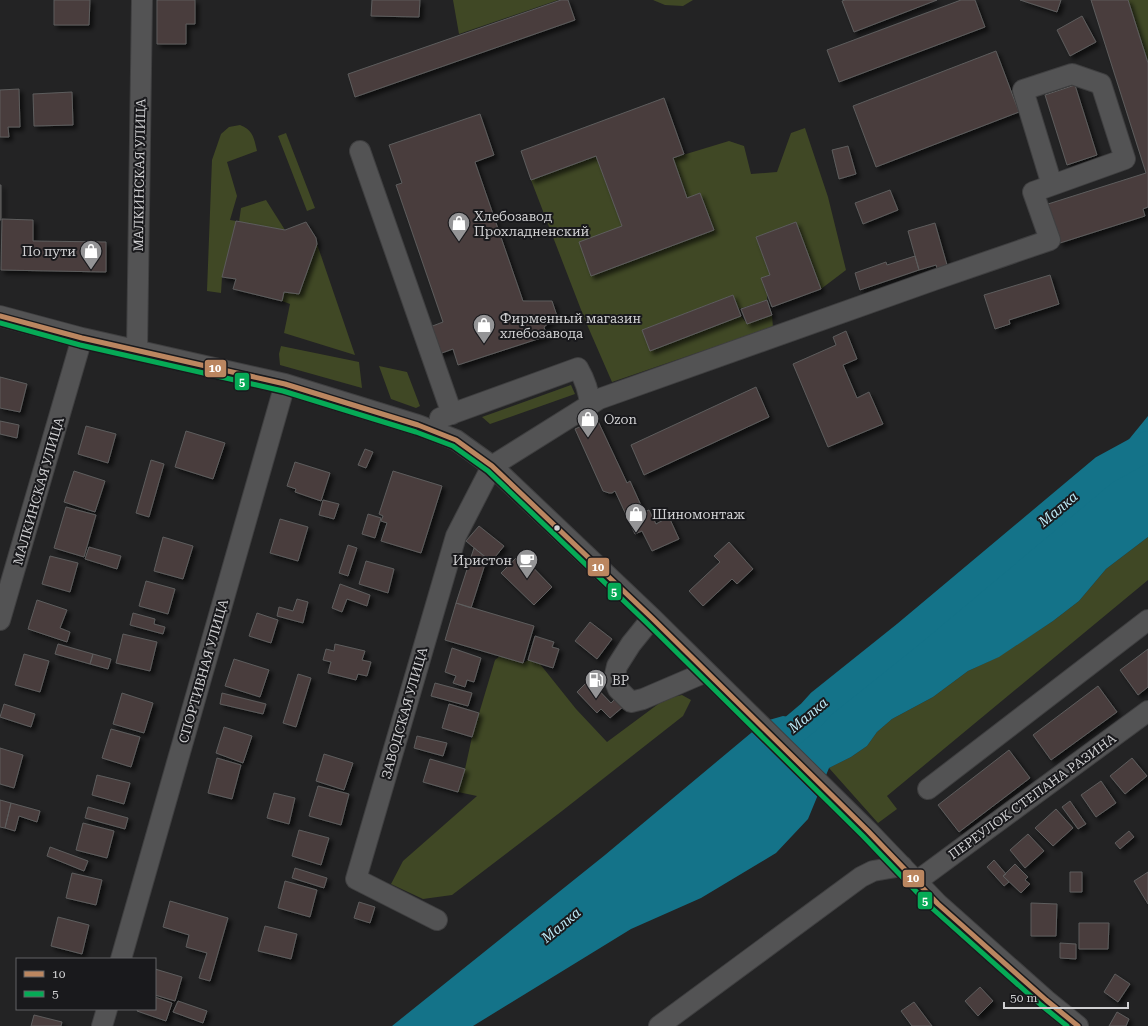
<svg xmlns="http://www.w3.org/2000/svg" width="1148" height="1026" font-family="'Roboto Serif',serif">
<style>
.green{fill:#404825}
.water{fill:#147389}
.lines{fill:none;stroke-linecap:round;stroke-linejoin:round}
.river{stroke:#147389;stroke-width:30}
.building{fill:#4a3d3d;stroke:#5d5d5d;filter:url(#shadow)}
.minor-casing{stroke:#3f3f40;stroke-width:22}
.minor{stroke:#535354;stroke-width:20}
.bus-1-casing{stroke:#19191c;stroke-width:8}
.bus-2-casing{stroke:#19191c;stroke-width:8}
.bus-1{stroke:#bb8660;stroke-width:5}
.bus-2{stroke:#06aa56;stroke-width:5}
.bus-dot{fill:#d1d1d3;stroke:#19191c;stroke-width:1.5}
.labels{text-anchor:middle;stroke-width:4;stroke-linejoin:round;paint-order:stroke}
.street-label{font-size:13px;fill:#d1d1d3;stroke:#19191c}
.poi-label{font-size:13px;fill:#d1d1d3;stroke:#19191c;text-anchor:start}
.water-label{font-size:14px;font-style:italic;fill:#bdeaf7;stroke:#19191c}
.line-badge{stroke:#19191c;stroke-width:1.5}
.badge-label{font-size:11px;text-anchor:middle;font-weight:bold;fill:#fff}
</style>
<defs>
<filter id="shadow"><feDropShadow dx="3.5" dy="3.5" stdDeviation="2" flood-color="#0009"/></filter>
</defs>
<rect width="100%" height="100%" fill="#232324"/>
<path class="green" d="M453 0H558L459 34Z
M653 0H693L683 6 665 5Z
M1128 0H1148V63Z
M240 125C253 130 254 138 257 151L227 162 237 196 230 220 236 221 222 277 221 293 207 291 212 160 221 134 229 127Z
M805 128 828 197 846 270 821 289 796 222 756 237 770 275 761 278 767 295V300L739 309 733 295 642 330 650 350 741 316 747 324 772 315 773 328 720 345 612 382 585 320 531 180 596 156 622 226 592 275 714 230 700 193 687 198 673 158 729 141 744 146 751 174 777 172 791 133Z
M286 133 315 208 307 211 278 136Z
M266 200 285 230 239 222 241 208Z
M317 244 355 355 284 333 290 304 282 301 284 292 299 294Z
M281 346 359 362 362 388 280 365 279 354Z
M379 366 407 372 420 406 416 408 391 399Z
M571 385 575 394 490 424 482 417Z
M1148 537V580L887 796 897 809 878 823 829 768 851 757 867 746 877 732 892 719 933 697 968 671 998 657 1053 621 1079 601 1106 569Z
M500 656 523 663 528 660 540 664 576 709 607 742 665 699 682 695 691 700 683 716 562 811 452 895 423 899 391 884 403 861 477 796 458 792 465 769 472 737 495 660Z"/>
<path class="water" d="M1148 416V537L1106 569 1079 601 1053 621 999 657 968 671 933 697 892 719 877 732 867 746 851 757 829 768 808 819 776 853 701 898 631 929 473 1026H392L605 855 757 728 769 720 783 716 796 718 811 715 821 704 906 636 1104 470Z"/>
<g class="lines">
<path class="river" d="M779 742 811 715 821 704 906 636 1104 470 1148 446"/>
</g>
<path class="building" d="M54 0H90L89 25H54Z
M157 0H195V24H186V44H157Z
M372 0H420L419 17 371 16Z
M561 0H568L575 20 355 97 348 74Z
M845 0H937L854 32 842 1Z
M961 0H975L985 27 839 82 827 50Z
M1020 0H1061L1057 12Z
M1091 0H1128L1148 63V207L1143 209 1145 216 1060 243 1048 204 1146 173Z
M1082 16 1096 42 1070 56 1057 30Z
M996 51 1019 112 876 167 853 106Z
M1075 85 1097 155 1067 165 1045 95Z
M19 89 20 127H8L9 137H0V90Z
M72 92 73 125 34 126 33 94Z
M664 98 684 154 673 158 687 198 700 193 714 230 591 276 579 242 622 226 596 156 531 180 521 151Z
M480 114 494 155 475 162 523 301H552L557 316 544 327 547 336 458 365 453 349 439 354 430 327 443 322 396 185 402 183 389 145Z
M848 146 856 174 839 179 832 150Z
M0 185H1V220H0Z
M890 190 898 210 863 224 855 203Z
M2 219 33 220V241L106 242V272L1 270Z
M236 221 285 230 306 222 316 238 317 244 299 294 284 292 282 301 233 289 236 279 222 277Z
M796 222 821 289 772 307 761 278 770 275 756 237Z
M935 223 949 272 939 275 936 265 919 270 908 231Z
M915 256 919 270 860 290 855 273 886 262 887 265Z
M1050 275 1059 304 1009 320 1010 324 995 329 984 295Z
M733 295 741 316 650 351 642 330Z
M767 300 772 315 747 324 741 309Z
M846 331 857 359 843 365 857 398 869 392 883 424 828 447 793 364 836 345 833 337Z
M0 377 27 384 20 412 0 408Z
M756 387 769 417 644 475 631 445Z
M597 419 627 483 630 481 644 512 649 510 656 524 669 517 679 539 652 551 642 531 635 534 615 491 612 493H609L603 491 575 429Z
M0 421 19 425 17 438 0 434Z
M86 426 116 434 108 463 78 454Z
M186 431 225 443 213 479 175 467Z
M365 449 373 452 366 468 358 465Z
M151 460 164 464 149 517 136 513Z
M295 462 330 473 321 501 295 492 296 489 287 486Z
M74 471 105 481 95 512 64 502Z
M393 471 442 486 421 553 381 541 387 523 381 521 383 516 379 514Z
M323 500 339 504 334 519 319 515Z
M66 507 96 515 84 557 54 548Z
M368 514 381 518 375 538 362 534Z
M280 519 308 527 298 561 270 553Z
M479 526 504 546 491 562 466 541Z
M163 537 193 546 183 579 154 571Z
M729 542 753 569 737 584 732 579 703 606 689 591 720 562 714 556Z
M348 545 357 548 348 576 339 573Z
M89 547 121 556 117 569 85 559Z
M474 548 487 558 471 608 456 603Z
M520 554 552 587 534 605 501 573Z
M50 556 78 563 70 592 42 584Z
M366 561 394 569 388 593 359 584Z
M146 581 175 589 168 614 139 606Z
M340 584 370 595 367 606 347 599 342 612 332 608Z
M297 599 308 602 303 623 277 616 279 607 293 611Z
M37 600 67 610 60 628 70 632 67 642 28 629Z
M456 603 534 626 523 663 445 640Z
M133 613 155 619 154 624 165 627 163 634 130 625Z
M257 613 278 620 271 643 249 636Z
M590 622 612 639 597 659 575 641Z
M123 634 157 642 150 671 116 663Z
M535 636 554 642 552 647 559 649 553 668 528 660Z
M58 644 93 654 90 664 55 654Z
M335 644 365 651 362 660 371 662 367 676 358 674 356 680 328 673 331 662 323 660 326 649 334 651Z
M452 648 481 658 474 682 467 680 465 687 453 683 456 676 445 672Z
M1148 649V687L1138 695 1120 670Z
M24 654 49 661 40 692 15 685Z
M93 654 111 659 108 669 90 664Z
M234 659 269 670 260 697 225 686Z
M298 674 311 678 296 727 283 723Z
M589 680 611 703 615 699 624 706 610 718 601 709 597 713 577 692Z
M435 683 472 693 468 706 431 696Z
M1098 686 1117 712 1051 760 1033 735Z
M122 693 153 703 144 733 113 724Z
M222 693 266 704 263 714 220 704Z
M4 704 35 714 31 727 0 717Z
M449 704 479 713 472 737 442 728Z
M224 727 252 736 243 763 216 753Z
M111 729 140 737 131 767 102 758Z
M417 736 447 743 443 756 414 748Z
M0 748 23 755 14 788 0 784Z
M1009 750 1030 778 959 832 938 805Z
M324 754 353 763 344 790 316 781Z
M217 758 241 765 232 799 208 793Z
M1132 758 1147 776 1125 794 1110 776Z
M430 759 465 769 458 792 423 782Z
M97 775 130 783 124 804 92 795Z
M1101 781 1116 803 1096 817 1081 795Z
M318 786 349 794 341 825 309 816Z
M274 793 295 798 289 824 267 818Z
M0 800 11 803 5 828 0 827Z
M1070 801 1086 824 1078 829 1062 807Z
M11 803 40 811 37 822 19 816 15 831 5 828Z
M88 807 128 818 125 829 85 818Z
M1056 809 1073 828 1053 846 1035 828Z
M83 823 114 831 107 858 76 850Z
M299 830 329 838 321 865 292 856Z
M1129 831 1134 837 1120 849 1115 843Z
M1028 834 1044 851 1025 868 1010 850Z
M50 847 88 861 84 871 47 856Z
M994 860 1006 874 1003 876 1009 882 1004 886 987 867Z
M1015 864 1028 877 1025 880 1030 884 1021 893 1003 876Z
M295 868 327 878 324 888 292 878Z
M1070 872H1082V892H1070Z
M1148 872V904L1134 881Z
M72 873 102 880 96 905 66 898Z
M285 881 317 890 310 917 278 908Z
M170 901 228 918 210 981 199 978 207 953 186 947 189 935 163 927Z
M359 902 375 907 370 923 354 918Z
M1031 903 1057 904 1056 936H1031Z
M58 917 89 925 82 954 51 946Z
M1079 923H1109L1108 949H1079Z
M265 926 297 934 291 959 258 951Z
M1060 943 1076 944V959L1060 958Z
M155 969 182 977 175 1001 155 995Z
M1115 974 1130 984 1118 1002 1104 992Z
M980 987 993 1001 978 1016 965 1001Z
M155 997 172 1003 166 1021 137 1011 138 1009H155Z
M178 1001 207 1011 203 1023 173 1012Z
M914 1002 932 1026H912L901 1011Z
M1117 1012 1129 1019 1126 1026H1109Z
M34 1015 62 1022 61 1026H31Z"/>
<g class="lines">
<g class="minor-casing">
<path id="minor" d="M360 151 452 414
M0 316 82 338 285 384 418 425 456 440 492 466 652 618 868 831 938 904 1046 1000 1078 1026
M137 350 142 0
M440 418 578 368C585 380 589 391 590 405
M492 466 599 399 934 280 1050 240 1033 192 1125 159 1101 84 1072 74 1023 90 1052 185
M652 618 631 644 617 666 614 679 618 689 631 702 643 699 706 672
M0 620 82 338
M928 789 1148 620
M917 881 1148 711
M437 920 356 879 456 536 492 466
M121 959 285 384
M102 1026 107 1009
M659 1026 861 877 873 871 902 866"/>
</g>
<use href="#minor" class="minor"/>
<g class="bus-1-casing">
<path id="bus-1" d="M0 316 82 338 285 384 418 425 456 440 492 466 652 618 868 831 938 904 1046 1000 1078 1026"/>
</g>
<g class="bus-2-casing">
<path id="bus-2" d="M0 323 80 345 283 391 416 432 453 446 488 471 647 623 863 836 933 909 1041 1005 1067 1026"/>
</g>
<use href="#bus-1" class="bus-1"/>
<use href="#bus-2" class="bus-2"/>
</g>
<defs>
<g id="shop-pin" transform="scale(1.15)"><path d="M0 17L-7.5 6A9.5 9.5 0 1 1 7.5 6Z" fill="#949496" stroke="#19191c"/><path d="M-5-2.5h2.3a2.7 3.5 0 0 1 5.4 0H5L5.5 6h-11ZM-1.5-2.5h3a1.5 2.3 0 0 0-3 0Z" fill="#fff"/></g>
<g id="cafe-pin" transform="scale(1.15)"><path d="M0 17L-7.5 6A9.5 9.5 0 1 1 7.5 6Z" fill="#949496" stroke="#19191c"/><path d="M-5.5-4.5H6V0H3Q3 3.5 0 3.5H-2.5Q-5.5 3.5-5.5 0ZM3-3.2v2h1.7v-2ZM-6 4.5H4V6H-6Z" fill="#fff"/></g>
<g id="fuel-pin" transform="scale(1.15)"><path d="M0 17L-7.5 6A9.5 9.5 0 1 1 7.5 6Z" fill="#949496" stroke="#19191c"/><path d="M-5.5-6h7V0h2V4h1.3V-2.5L3-4.5l.8-.8L6-3V5H2.5V1h-1V6h-7ZM-4.2-4.7v3.2H.2V-4.7Z" fill="#fff"/></g>
</defs>
<g fill-rule="evenodd">
<use href="#shop-pin" x="459" y="223"/>
<use href="#shop-pin" x="91" y="251"/>
<use href="#shop-pin" x="484" y="325"/>
<use href="#shop-pin" x="588" y="419"/>
<use href="#shop-pin" x="636" y="514"/>
<use href="#cafe-pin" x="527" y="560"/>
<use href="#fuel-pin" x="596" y="680"/>
</g>
<circle class="bus-dot" cx="557" cy="528" r="3.5"/>
<g class="labels">
<g class="street-label">
<text transform="translate(139 175) rotate(-89)" y="5">МАЛКИНСКАЯ УЛИЦА</text>
<text transform="translate(38 491) rotate(-74)" y="5">МАЛКИНСКАЯ УЛИЦА</text>
<text transform="translate(203 671) rotate(-74)" y="5">СПОРТИВНАЯ УЛИЦА</text>
<text transform="translate(404 713) rotate(-74)" y="5">ЗАВОДСКАЯ УЛИЦА</text>
<text transform="translate(1032 796) rotate(-36)" y="5">ПЕРЕУЛОК СТЕПАНА РАЗИНА</text>
</g>
<g class="poi-label">
<text x="474" y="221">Хлебозавод<tspan x="474" dy="15">Прохладненский</tspan></text>
<text x="76" y="256" text-anchor="end">По пути</text>
<text x="500" y="323">Фирменный магазин<tspan x="500" dy="15">хлебозавода</tspan></text>
<text x="604" y="424">Ozon</text>
<text x="652" y="519">Шиномонтаж</text>
<text x="512" y="565" text-anchor="end">Иристон</text>
<text x="612" y="685">BP</text>
</g>
<g class="water-label">
<text transform="translate(1058 509) rotate(-40)" y="5">Малка</text>
<text transform="translate(808 715) rotate(-40)" y="5">Малка</text>
<text transform="translate(561 925) rotate(-40)" y="5">Малка</text>
</g>
</g>
<g class="line-badge">
<rect x="204" y="359" width="23" height="19" rx="4" fill="#bb8660"/>
<rect x="234" y="372" width="16" height="19" rx="4" fill="#06aa56"/>
<rect x="587" y="557" width="23" height="20" rx="4" fill="#bb8660"/>
<rect x="607" y="582" width="15" height="19" rx="4" fill="#06aa56"/>
<rect x="902" y="869" width="23" height="19" rx="4" fill="#bb8660"/>
<rect x="917" y="891" width="16" height="19" rx="4" fill="#06aa56"/>
</g>
<g class="badge-label">
<text x="215" y="372">10</text>
<text x="242" y="386">5</text>
<text x="598" y="571">10</text>
<text x="614" y="596">5</text>
<text x="913" y="882">10</text>
<text x="925" y="905">5</text>
</g>
<rect x="16" y="958" width="140" height="52" fill="#19191c" stroke="#636365"/>
<rect x="24" y="971" width="20" height="6" fill="#bb8660" stroke="#636365"/>
<text x="52" y="978" font-size="12" fill="#d1d1d3">10</text>
<rect x="24" y="991" width="20" height="6" fill="#06aa56" stroke="#636365"/>
<text x="52" y="998" font-size="12" fill="#d1d1d3">5</text>
<path d="M1004 1002v6h124v-6" fill="none" stroke="#d1d1d3" stroke-width="2"/>
<text x="1010" y="1002" font-size="12" fill="#d1d1d3" stroke="#19191c" stroke-width="3" paint-order="stroke">50 m</text>
</svg>
